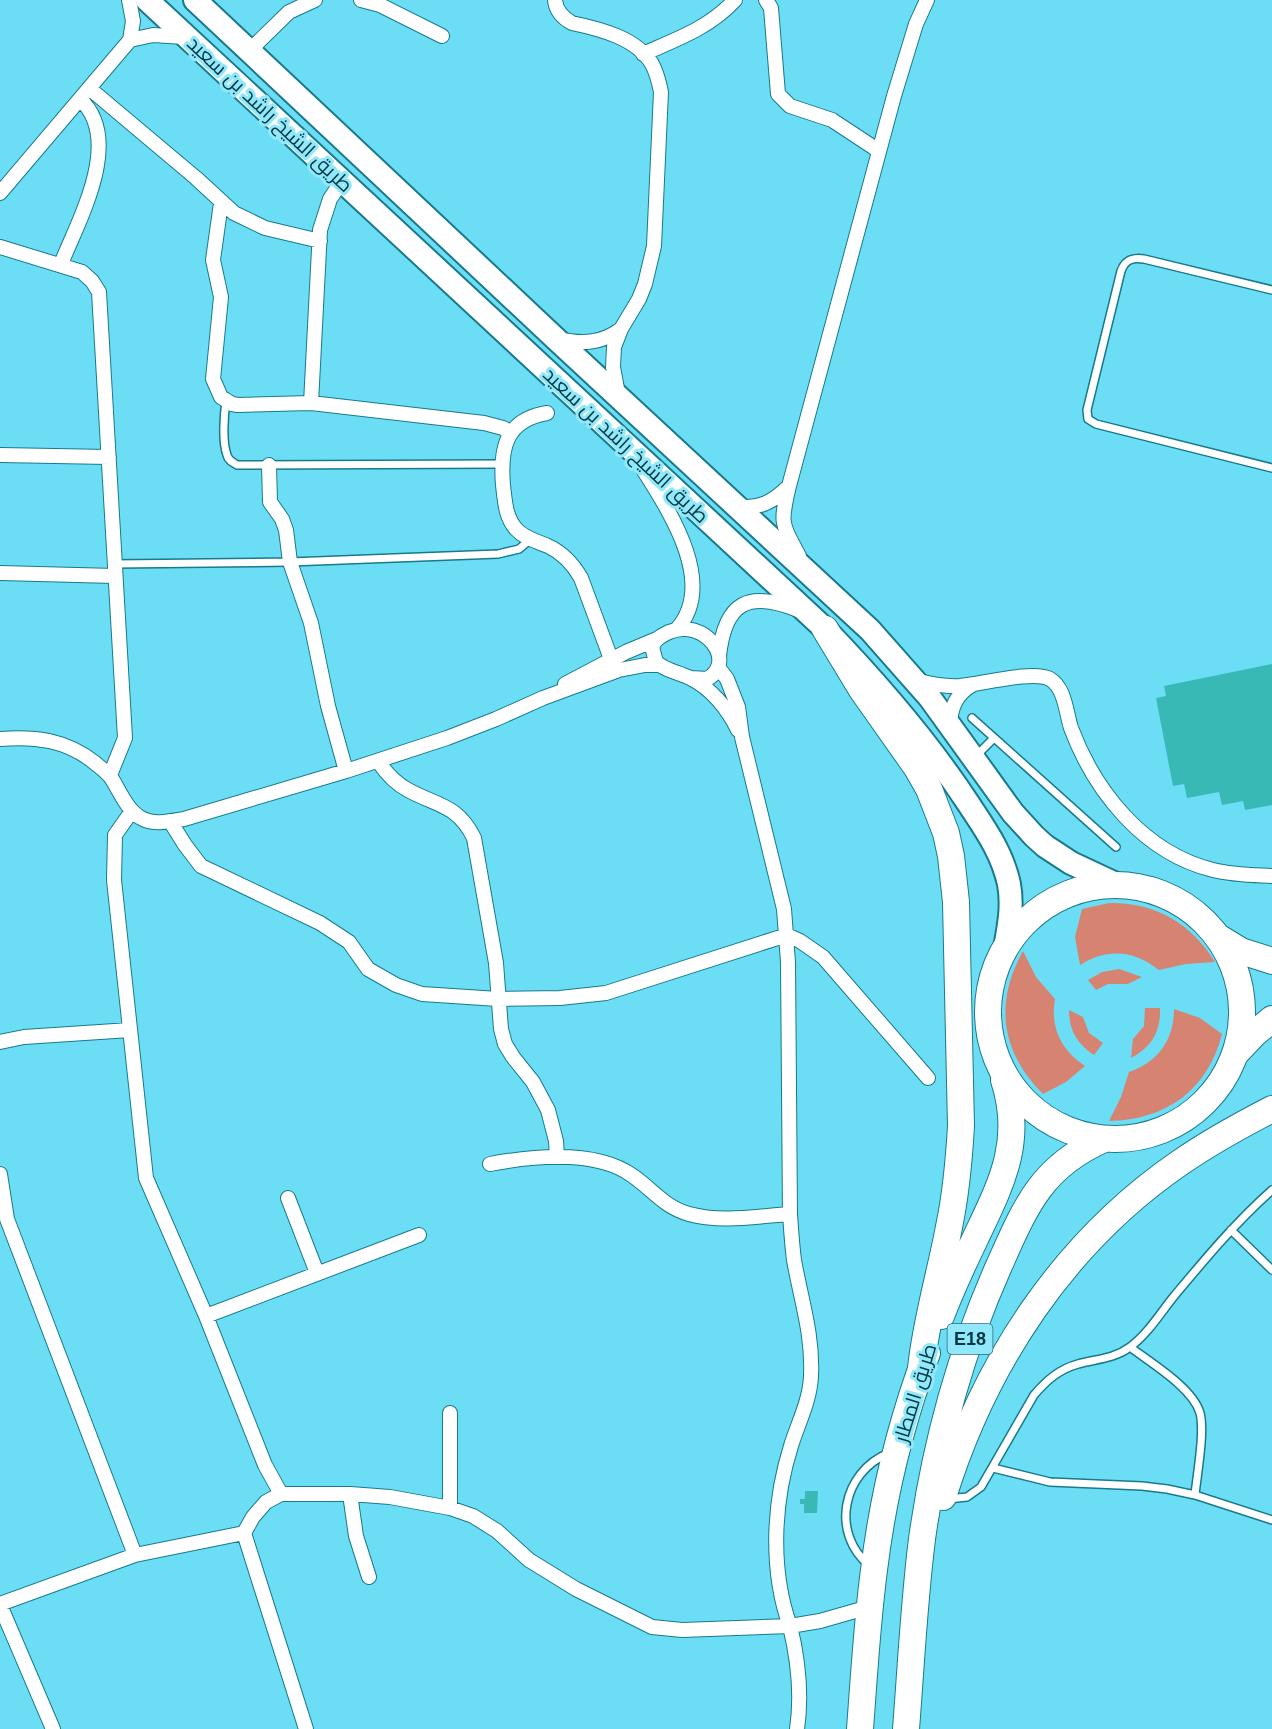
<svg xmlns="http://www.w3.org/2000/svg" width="1272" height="1729" font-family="Helvetica,Cairo,sans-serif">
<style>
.green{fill:#d68372}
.building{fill:#38b9b6}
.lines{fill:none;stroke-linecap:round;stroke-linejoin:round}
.lane-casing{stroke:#187a8b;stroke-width:10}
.street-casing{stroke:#187a8b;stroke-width:16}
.primary-casing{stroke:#187a8b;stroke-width:26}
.highway-casing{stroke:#187a8b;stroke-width:28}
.lane{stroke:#fff;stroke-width:7}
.street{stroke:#fff;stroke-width:14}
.primary{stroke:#fff;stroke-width:22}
.highway{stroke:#fff;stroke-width:26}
.labels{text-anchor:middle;stroke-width:6;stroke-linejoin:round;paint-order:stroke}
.shield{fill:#92e8fb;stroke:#2c6d79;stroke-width:1.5}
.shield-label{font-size:18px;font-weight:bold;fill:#003841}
.street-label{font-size:20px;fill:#003841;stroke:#92e8fb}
</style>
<rect width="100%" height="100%" fill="#6bdef6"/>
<path class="green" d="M1109 903C1155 902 1191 923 1215 962L1186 964 1159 970C1134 950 1107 948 1080 965L1075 937 1082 909Z
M1023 951 1036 977 1055 999C1050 1028 1061 1050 1085 1066L1066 1082 1043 1094C1001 1052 994 1003 1023 951Z
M1119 969 1142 977 1128 984H1108L1096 990 1088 980 1102 972Z
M1145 1008H1160C1161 1031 1152 1047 1131 1058L1133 1039 1144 1026Z
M1174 1009 1200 1018 1222 1034C1208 1090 1166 1120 1109 1121L1121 1097 1129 1072C1158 1062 1174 1040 1174 1009Z
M1069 1010 1083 1017 1089 1033 1103 1043 1094 1055C1077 1044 1069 1030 1069 1010Z"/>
<path class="building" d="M1272 664V805L1245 810 1243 801 1222 805 1219 792 1187 798 1184 784 1173 786 1156 698 1166 696 1164 686Z
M805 1491H818L817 1513H804V1504H800V1499H805Z"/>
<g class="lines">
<g class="lane-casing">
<path id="lane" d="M1272 290 1144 259C1132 257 1125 260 1121 271L1087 410 1088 419 1096 424 1272 468
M226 401C224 415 222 442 227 455 228 460 232 462 237 465L501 464
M114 564 290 562 498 554 519 549 531 539
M972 718 1116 847
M975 757 994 738
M1231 1230 1272 1270
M1130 1347C1151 1363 1193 1388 1200 1413 1205 1432 1197 1474 1195 1495
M993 1468 1050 1482 1142 1486 1167 1489 1195 1495 1272 1520
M948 1499 967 1497 981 1487 1034 1395C1046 1381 1059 1369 1078 1364 1096 1359 1114 1359 1130 1347 1148 1334 1161 1312 1175 1295 1206 1258 1236 1222 1272 1190
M870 1566C830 1534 842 1472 889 1453"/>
</g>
<g class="street-casing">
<path id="street" d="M361 0 380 5 442 36
M555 0C556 11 563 18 572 23 600 29 637 38 652 64 657 73 659 82 661 92L654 246 645 284 639 299 621 329 614 347 613 367 618 394
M766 0 771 8 778 94 790 106 832 120 879 151
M130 40 153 35 184 37
M249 51 289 12 315 0
M643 54C677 39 709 28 735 0
M89 88 196 178 234 213 265 228 320 241
M0 193 130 40 133 21 129 0
M221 203 213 260 221 297 213 379 221 397 232 404 238 405 311 403 484 423 503 428 511 433
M0 247 82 272 92 281 99 292 125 738 110 775
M61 264C79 219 124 140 80 99
M558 339C582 344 601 344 621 329
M311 403 320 230 330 199 342 181
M547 413C505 420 500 449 503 485 505 501 505 516 516 529 525 539 537 541 548 546 563 553 573 564 581 578L611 659
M0 455 109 457
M269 465 270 502 282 519 286 530 290 562 311 623 328 706 346 771
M644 471C670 512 717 584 677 629
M738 506C759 510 774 501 789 486
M799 556C781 522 780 524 789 486L894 96 916 24 927 0
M0 573 115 576
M719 656C725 602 748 590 798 610
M691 678 707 679C738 662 705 617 669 632 661 636 655 639 652 647L656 662C665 671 679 672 690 678 711 688 728 709 738 730
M915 680C930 684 945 687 960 686 982 684 1033 670 1050 679 1065 688 1066 712 1071 728 1095 792 1144 853 1213 870 1233 875 1252 875 1272 876
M565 684 626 652 657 639
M950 726C950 708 956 694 972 685
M0 739C35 736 67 740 95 763 101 768 108 773 112 779 120 792 128 812 143 819 155 825 171 821 184 819L346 771 447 738 496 719 543 698 619 670 645 665H659
M378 761C386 773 395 783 408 790 437 806 457 804 474 838L496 963 501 1029 505 1044 513 1057 533 1082 548 1110 556 1141 557 1157
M132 811 115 835 114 880 146 1178 206 1316 265 1465 281 1494
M170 821 185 845 201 866 320 923 349 942 368 969 396 985 422 994 498 999 560 998 606 993 787 935 800 941 823 957 928 1078
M0 1042 24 1037 130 1030
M490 1164C533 1156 596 1149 633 1176 653 1190 664 1207 689 1214 721 1223 758 1216 790 1214
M0 1174 7 1219 135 1555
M288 1198 317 1273
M206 1316 419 1235
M450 1413V1508
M350 1494 356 1536 369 1577
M244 1533 306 1729
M0 1604 135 1555 244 1533 253 1517 266 1502 281 1494H350L390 1497 450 1508 473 1516 497 1531 529 1560 576 1589 652 1627 682 1630 790 1626C770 1570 773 1503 791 1446 798 1423 810 1401 811 1376 813 1334 801 1300 794 1260 792 1245 791 1229 790 1214L788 962 784 909 742 737 738 707 727 679 718 667
M0 1605 53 1729
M797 1729C802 1695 798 1659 790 1626L820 1621 869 1607"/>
</g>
<g class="primary-casing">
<path id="primary" d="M147 0 825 629C877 683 926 739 968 803 985 829 1002 852 1009 884 1013 906 1009 926 1005 948
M195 0 556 339 870 630 930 698 1013 813 1034 836 1045 846 1071 863 1118 885"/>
</g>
<g class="highway-casing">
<path id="highway" d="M825 629 862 690 917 768 929 789 946 833 951 856 956 902 961 1126C959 1160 956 1194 949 1227 940 1275 926 1320 921 1368
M988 1012a127 127 0 1 1 254 0a127 127 0 1 1-254 0Z
M1218 937 1241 951 1272 961
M1236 1053 1254 1034 1272 1019
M941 1316C951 1290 963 1264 975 1239 1001 1184 1024 1142 1004 1080
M943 1497C985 1362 1064 1242 1181 1162 1210 1142 1241 1125 1272 1109
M860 1729C864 1676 867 1623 874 1570 883 1496 901 1422 927 1353
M906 1729C911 1666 914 1602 922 1539 935 1446 960 1354 998 1268 1025 1208 1040 1167 1104 1139"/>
</g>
<use href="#lane" class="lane"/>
<use href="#street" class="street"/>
<use href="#primary" class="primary"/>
<use href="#highway" class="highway"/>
</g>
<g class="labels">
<rect class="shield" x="947.5" y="1324" width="45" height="30" rx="4.5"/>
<g class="shield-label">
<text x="970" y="1345">E18</text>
</g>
<g class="street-label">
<text transform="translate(270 114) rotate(43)" y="7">طريق الشيخ راشد بن سعيد</text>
<text transform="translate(626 445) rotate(43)" y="7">طريق الشيخ راشد بن سعيد</text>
<text transform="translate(915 1393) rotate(-73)" y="7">طريق المطار</text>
</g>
</g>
</svg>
